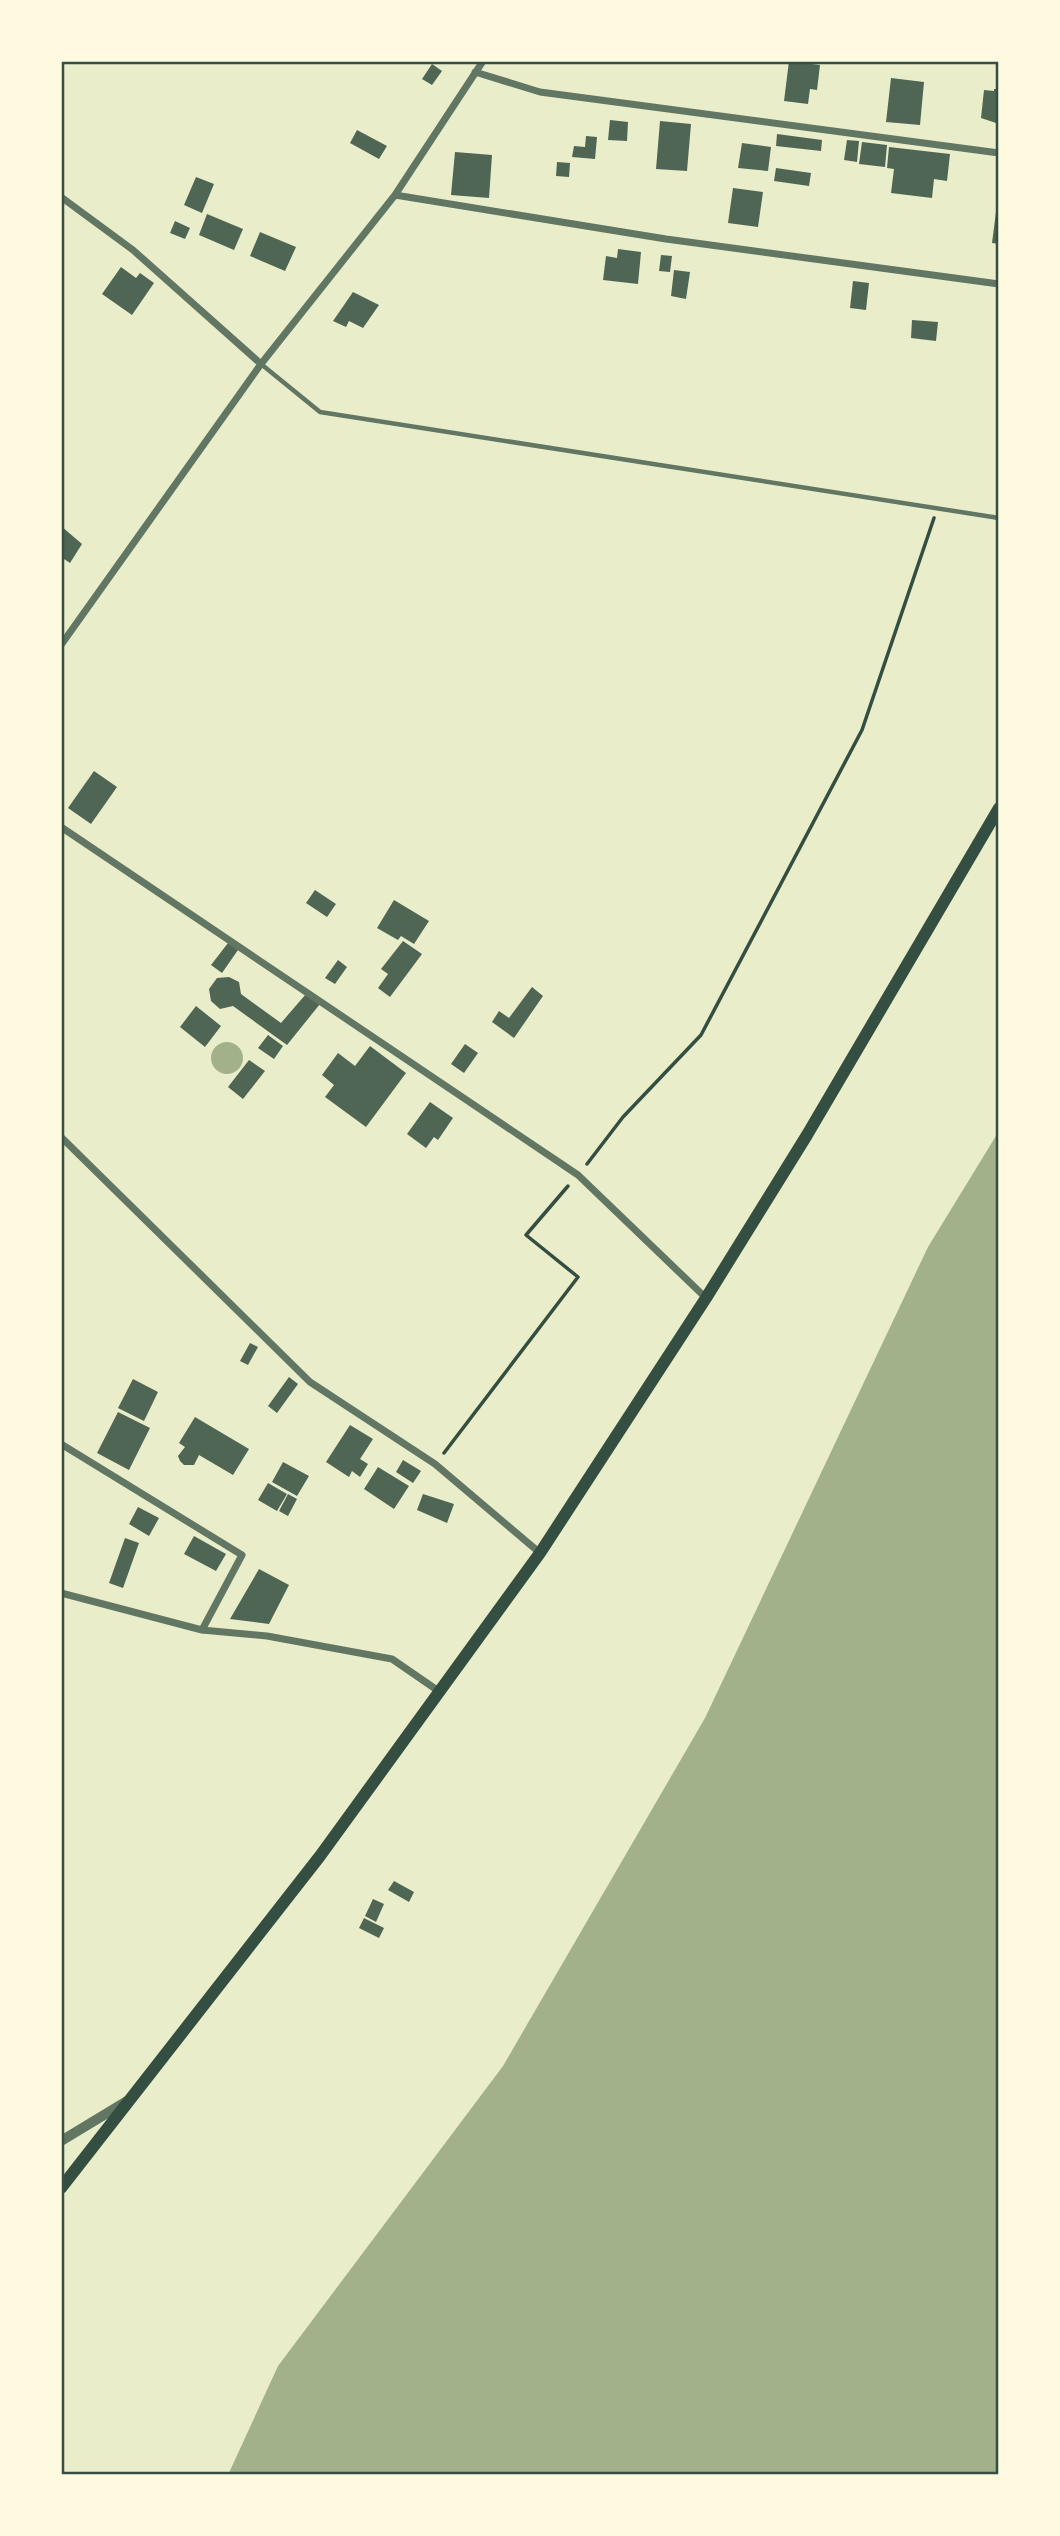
<svg xmlns="http://www.w3.org/2000/svg" width="1060" height="2536" font-family="Mulish,sans-serif">
<style>
.water{fill:#a3b18a}
.building{fill:#4f6655}
.lines{fill:none;stroke-linecap:round;stroke-linejoin:round}
.path{stroke:#344e41;stroke-width:3.5}
.service{stroke:#617663;stroke-width:4.5}
.minor{stroke:#617663;stroke-width:7}
.tertiary{stroke:#617663;stroke-width:10}
.secondary{stroke:#344e41;stroke-width:12}
.neatline{fill:none;stroke:#344e41;stroke-width:2.5}
</style>
<rect width="100%" height="100%" fill="#e9edc9"/>
<path class="water" d="M211 1058a16 16 0 1 1 32 0a16 16 0 1 1-32 0Z
M999 1131V2475H228L278 2366 503 2066 705 1718 928 1247Z"/>
<path class="building" d="M789 61 820 65 817 90 810 89 808 104 784 101Z
M432 64 442 71 432 85 422 79Z
M891 78 924 82 920 125 886 122Z
M994 89H999V124L981 118 984 90 994 91Z
M610 120 628 122 627 141 608 140Z
M660 121 691 124 687 171 656 169Z
M357 130 387 146 379 159 350 143Z
M777 134 822 140 821 151 776 146Z
M586 136 597 137 595 159 572 157 574 146 585 147Z
M847 140 859 141 857 162 844 160Z
M862 142 887 145 885 167 859 164Z
M742 143 771 147 768 171 738 168Z
M889 147 950 154 947 181 934 179 932 198 891 193 894 169 887 168Z
M455 152 492 155 489 198 451 195Z
M557 162 570 163 569 177 556 176Z
M776 168 811 173 809 186 774 181Z
M196 177 214 184 202 213 184 205Z
M733 188 763 192 758 227 728 223Z
M996 212 999 213V244L992 243Z
M207 214 243 229 234 250 199 235Z
M175 221 190 228 185 239 170 233Z
M260 232 296 247 285 271 250 256Z
M618 249 641 252 638 284 603 280 606 256 617 258Z
M661 255 672 256 670 272 659 271Z
M121 267 136 278 140 273 154 283 132 315 102 294Z
M674 270 690 272 686 299 671 296Z
M853 281 869 283 866 310 850 308Z
M353 292 379 305 363 328 349 321 346 327 333 321Z
M912 320 938 322 936 341 911 338Z
M61 526 82 544 70 563 61 557Z
M94 771 117 787 91 824 68 808Z
M315 890 336 904 327 917 306 903Z
M394 900 429 921 414 944 401 936 398 940 377 928Z
M403 941 422 954 390 997 378 988 388 974 381 969Z
M228 943 238 950 222 973 211 965Z
M338 960 347 967 335 984 325 978Z
M229 977 239 982 241 994 281 1023 306 994 320 1004 287 1045 233 1006 220 1009 211 1001 209 989 217 978Z
M532 987 543 996 514 1038 492 1022 499 1011 509 1018Z
M196 1006 221 1026 205 1047 180 1027Z
M268 1035 283 1046 274 1059 258 1048Z
M465 1044 478 1053 464 1073 451 1064Z
M370 1046 406 1073 366 1127 325 1097 334 1085 322 1075 338 1053 355 1066Z
M249 1060 265 1071 243 1099 228 1087Z
M430 1102 453 1118 438 1140 434 1137 426 1148 407 1134Z
M250 1343 258 1347 248 1365 240 1361Z
M289 1377 298 1384 277 1413 268 1406Z
M133 1379 158 1392 144 1421 118 1408Z
M118 1412 150 1428 129 1470 97 1453Z
M195 1417 249 1449 233 1475 199 1455 194 1465H184L180 1461 178 1456 185 1447 179 1443Z
M350 1425 373 1439 360 1459 368 1464 360 1477 352 1471 349 1477 326 1462Z
M403 1460 421 1471 413 1483 396 1472Z
M283 1462 309 1476 297 1496 272 1482Z
M378 1467 409 1486 394 1509 364 1489Z
M268 1483 287 1494 277 1511 258 1500Z
M288 1494 297 1499 288 1516 279 1511Z
M423 1494 454 1504 447 1523 417 1510Z
M138 1507 159 1518 149 1536 129 1524Z
M194 1536 226 1554 216 1571 184 1554Z
M125 1538 139 1543 123 1588 109 1583Z
M259 1569 289 1585 269 1624 230 1619Z
M394 1881 414 1892 409 1902 388 1890Z
M373 1899 384 1904 376 1922 365 1916Z
M364 1918 384 1928 379 1938 359 1928Z"/>
<g class="lines">
<path class="path" d="M587 1164 623 1117 701 1035 862 730 934 518
M444 1453 578 1277 526 1235 568 1186"/>
<path class="service" d="M261 364 320 412 999 518"/>
<path class="minor" d="M475 72 540 92 999 153
M395 195 666 239 999 284
M61 197 133 250 261 364
M61 645 261 364 395 195 483 61
M61 827 578 1175 706 1298
M61 1137 310 1382 435 1464 540 1553
M61 1444 242 1555 202 1630
M61 1593 202 1630 267 1636 392 1659 440 1692"/>
<path class="tertiary" d="M61 2141 127 2101"/>
<path class="secondary" d="M61 2188 320 1856 540 1553 706 1298 807 1135 999 808"/>
</g>
<rect width="1060" height="2536" fill="none" stroke="#fefae0" stroke-width="126"/>
<rect x="63" y="63" width="934" height="2410" class="neatline"/>
</svg>
